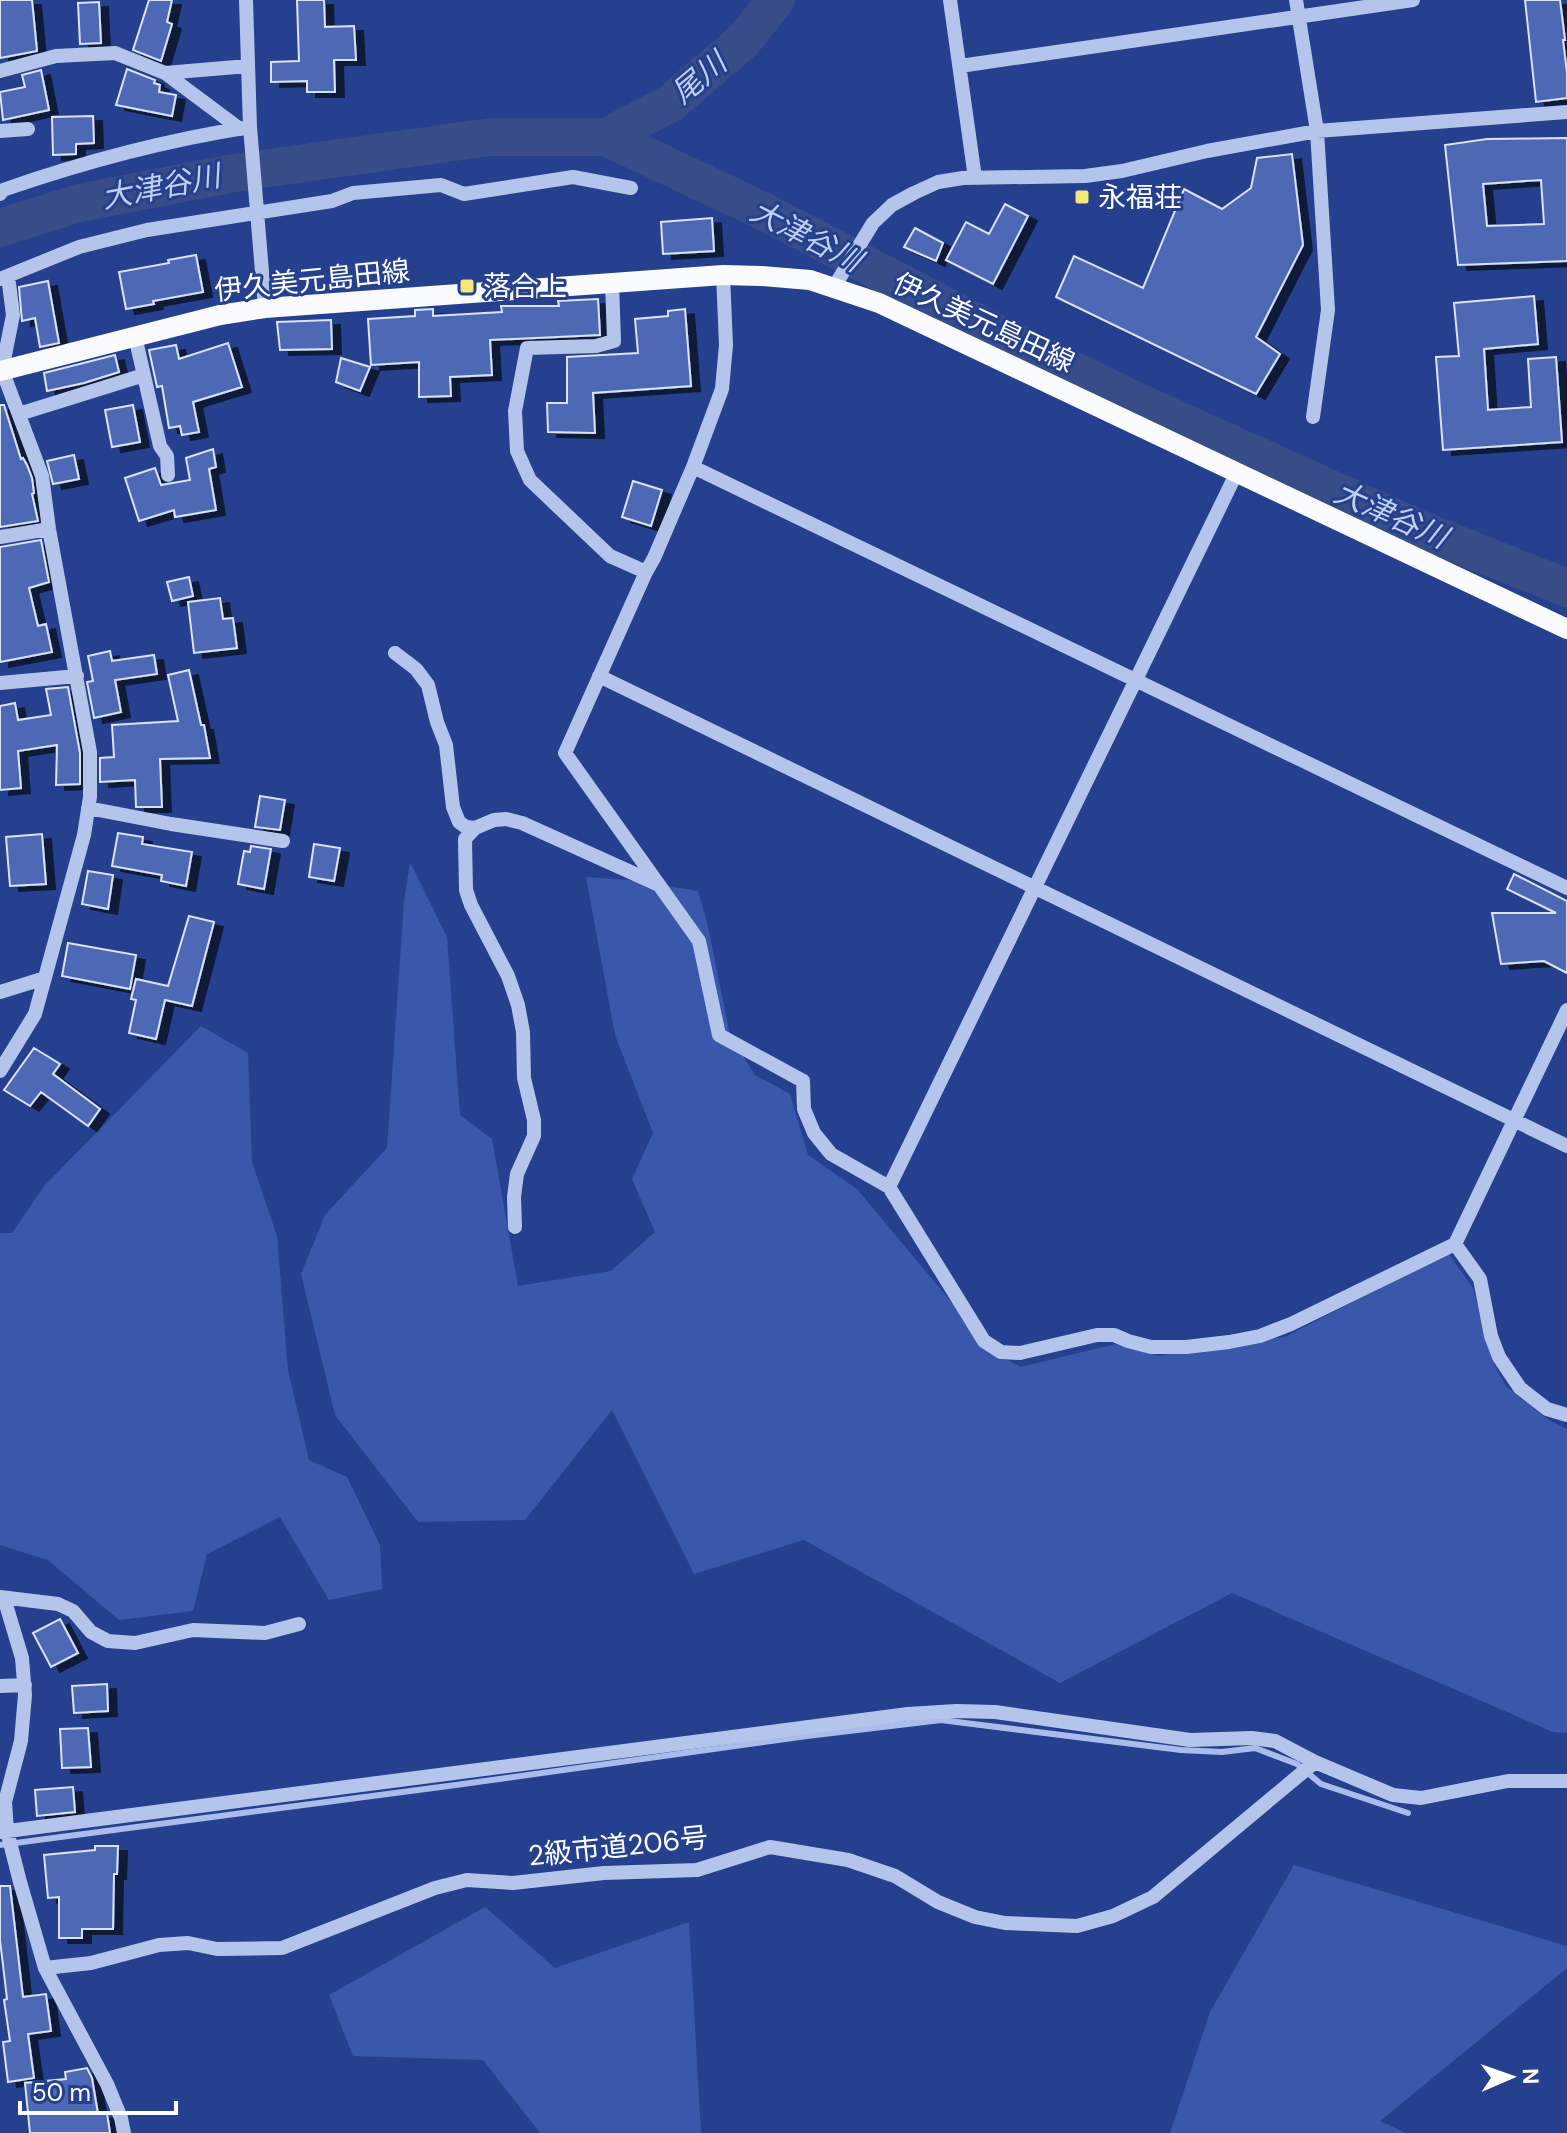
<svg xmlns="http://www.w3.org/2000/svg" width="1567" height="2133" font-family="'DM Sans','Noto Sans JP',sans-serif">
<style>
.green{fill:#3958ac}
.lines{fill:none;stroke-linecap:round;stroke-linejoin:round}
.stream{stroke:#aabcec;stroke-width:6}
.river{stroke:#384c87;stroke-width:38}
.building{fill:#4d69b5;stroke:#dae2f9;stroke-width:2;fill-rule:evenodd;filter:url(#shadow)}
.minor{stroke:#b5c4eb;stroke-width:14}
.major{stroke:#fafbff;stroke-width:20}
.poi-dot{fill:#f5e879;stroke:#25408f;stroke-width:3}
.labels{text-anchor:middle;stroke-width:6;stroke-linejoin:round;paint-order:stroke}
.poi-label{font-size:28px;fill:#fff;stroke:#25408f;text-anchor:start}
.street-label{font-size:28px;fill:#fff;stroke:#25408f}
.water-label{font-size:30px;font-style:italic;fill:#c1cff2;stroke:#25408f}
</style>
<defs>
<filter id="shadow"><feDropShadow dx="9" dy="5" stdDeviation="0" flood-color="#0009"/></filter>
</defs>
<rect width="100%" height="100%" fill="#25408f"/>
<path class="green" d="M410 862 447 937 460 1115 492 1139 518 1286 611 1271 655 1232 632 1179 653 1133 615 1035 586 877 629 880 698 891 707 922 730 1035 755 1075 790 1094 808 1155 857 1189 993 1352 1021 1367 1115 1344 1158 1356 1285 1337 1448 1253 1473 1288 1492 1360 1506 1386 1550 1421 1567 1429V1733L1553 1732 1232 1593 1060 1683 804 1540 694 1574 612 1410 525 1520 418 1522 335 1415 301 1274 325 1215 387 1148 404 902Z
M201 1026 248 1053 252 1162 277 1236 288 1370 309 1460 347 1477 380 1545 382 1589 329 1600 280 1517 207 1554 193 1611 119 1620 48 1560 0 1545V1233H12L45 1185Z
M1294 1865 1567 1946V1968L1380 2121 1406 2133H1170L1210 2012Z
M485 1907 555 1968 689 1922 701 2133H540L483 2060 353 2056 329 1995Z"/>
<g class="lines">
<path class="stream" d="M0 1845 456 1785 807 1736 941 1720 1181 1750 1222 1752 1255 1748 1297 1764 1321 1784 1408 1813"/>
<path class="river" d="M606 137 671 103 743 41 776 0
M0 228 79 203 234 173 490 137H606L765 212 995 332 1134 400 1424 531 1567 588"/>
</g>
<path class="building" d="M0 0H32L37 51 0 58Z
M149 0H172L167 22 172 24 161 61 133 50Z
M297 0H324L325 27 354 26 356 60H334L335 92H307V81L271 82V62L299 61Z
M1525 0H1560L1565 40H1563L1567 73V98L1536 102Z
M99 2 101 43 80 44 78 3Z
M127 69 155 80 154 83 160 85 159 92 176 95 172 116 116 105Z
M41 70 49 110 3 120 0 92 25 87 22 75Z
M93 116 94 143 76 144V154L53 155 52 117Z
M1567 138V261L1458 265 1445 145 1487 139ZM1541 180 1544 224 1487 226 1483 184Z
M1292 154 1303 245 1256 337 1280 354 1256 394 1056 297 1074 256 1143 288 1184 189 1222 209 1251 188 1257 158Z
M1005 204 1028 216 993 284 946 260 966 222 989 234Z
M712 218 714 251 663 254 661 222Z
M915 228 943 243 936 261 904 247Z
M196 255 203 292 153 301 154 304 126 309 119 272 169 263 168 260Z
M48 281 59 343 40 347 35 318 22 321 19 287Z
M1534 296 1538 344 1484 349 1488 410 1531 407 1528 359 1556 357 1562 442 1443 450 1436 357 1459 356 1454 303Z
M598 299 600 335 490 340 492 375 450 377 451 396 419 397V362L371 365 368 319 415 316V310L433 309V316L502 312 501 306H559L558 301Z
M685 309 691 386 593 393 595 433 548 432 547 403H567V357L638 353 635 319 668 316V311Z
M331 320 332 349 280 350 277 322Z
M228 343 242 387 193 402 199 432 182 435 180 426 169 428 162 386 157 387 149 350 176 345 179 359Z
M115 355 119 372 84 383 47 391 44 373Z
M341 358 370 367 360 391 336 382Z
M0 405H4L21 459 23 458 27 465 32 478 34 493 32 494 38 521 0 527Z
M133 405 140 442 112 447 105 410Z
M213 449 216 467 209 469 216 510 175 517 174 510 139 521 125 478 155 468 161 485 190 480 186 458Z
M74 455 79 479 53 484 47 461Z
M633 481 662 490 651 526 622 517Z
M41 540 49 582 29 588 38 626 46 624 52 652 0 662V547Z
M189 577 193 596 172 601 167 582Z
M220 598 223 619 233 618 237 648 194 653 188 602Z
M110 651 112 661 154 655 157 674 115 680 121 712 94 718 87 682 93 681 88 656Z
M189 670 201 725H204L210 758 160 759 162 807H136L135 780 100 782V758L114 757 112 725 178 721 168 675Z
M68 687 80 753V784L56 785 57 745 18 751 21 788 0 790V706L15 703 18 720 51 715 46 689Z
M260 796 285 800 280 830 255 827Z
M118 833 143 837 142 844 192 852 186 886 161 881 162 875 112 866Z
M42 834 46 884 10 886 6 837Z
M314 844 340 848 334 881 309 877Z
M251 846 271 849 264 889 238 884 244 851 250 852Z
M88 871 113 875 108 909 82 904Z
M1514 874 1567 901V973L1544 961 1501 964 1492 913H1556L1507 889Z
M189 916 214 922 192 1006 165 1000 156 1039 129 1033 136 1000 131 999 136 979 168 986Z
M68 943 136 955 130 989 62 976Z
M34 1048 60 1064 53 1074 100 1109 88 1126 41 1092 30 1106 4 1090Z
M60 1619 78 1653 51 1667 33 1633Z
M107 1684 108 1711 74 1713 72 1686Z
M88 1728 91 1767 62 1768 60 1729Z
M73 1787 75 1812 37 1816 35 1790Z
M95 1846H118L117 1874H114L113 1929H82V1938H59V1897L48 1898 44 1855 95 1850Z
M0 1886H10L23 1997 46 1994 51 2031 28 2034 34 2078 8 2082 3 2042 10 2041 4 2000 7 1999 0 1940Z
M87 2068 92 2078 98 2114 107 2113 110 2133H30L25 2083 66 2079 65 2072Z"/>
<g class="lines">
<path class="minor" d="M246 0 250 127 265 308
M950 0 975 178
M1296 0 1317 131 1328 310 1313 417
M960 66 1413 0
M0 71 56 56 115 53 165 73 248 66
M165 73 240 129
M0 131 28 129
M0 194 3 190C83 162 167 140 250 127
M723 275 726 345 722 389 693 467 654 558 646 572 565 753 699 941 719 1035 803 1081 804 1109 814 1133 831 1154 889 1187 984 1341 1001 1352 1020 1353 1097 1335H1114L1128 1341 1151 1347H1186L1229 1342 1260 1336 1291 1324 1455 1244 1480 1279 1491 1336 1499 1357 1520 1388 1547 1409 1567 1415
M0 279 79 247 147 230 332 201 353 193 441 185 464 194 573 177 631 188
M612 282 614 341 596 346 527 348 515 411 517 451 530 480 610 556 646 572
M834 287 873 223 892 205 914 193 938 182 963 178 1085 176 1122 171 1207 151 1317 131 1567 112
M135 336 160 446 167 456 168 475
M19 414 144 375
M693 467 1567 888
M0 537 49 529
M395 653 416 669 428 685 437 722 446 745 453 807 459 822 466 827 475 828 494 820 506 819 522 823 657 884
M599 676 1567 1146
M0 683 77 676
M88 808 171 824 283 841
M475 828 465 839 466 890 471 905 508 976 518 1005 523 1032 524 1078 534 1120V1136L517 1174 514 1197 515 1227
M0 992 45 978
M0 1071 35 1014 84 835 90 797V752L49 529 42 476 2 370 13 315 8 276
M889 1187 1237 472
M1455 1244 1567 1010
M0 1597 58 1604 73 1611 91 1632 108 1641 135 1643 193 1630 265 1633 299 1624
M4 1598 22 1658 25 1695 21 1741 5 1802 7 1831 20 1882 45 1968 107 2084 121 2118 124 2133
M0 1686 25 1685
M0 1832 908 1714 956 1711 995 1712 1190 1740 1252 1738 1275 1741 1315 1762
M45 1968 91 1963 159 1945 188 1943 217 1949 282 1948 435 1888 467 1880 513 1883 604 1873 697 1870 770 1847 848 1860 895 1876 938 1902 975 1917 1005 1923 1077 1926 1113 1916 1153 1897 1315 1762 1393 1795 1421 1798 1508 1781H1567"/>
<path class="major" d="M0 371 220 315 265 308 723 275 761 276 810 280 879 303 1567 629"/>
</g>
<g class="poi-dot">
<rect x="1074" y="189" width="16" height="16" rx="4"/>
<rect x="459" y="278" width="16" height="16" rx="4"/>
</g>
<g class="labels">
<g class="poi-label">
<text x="1098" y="207">永福荘</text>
<text x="483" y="296">落合上</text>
</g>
<g class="street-label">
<text transform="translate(312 280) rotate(-6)" y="10">伊久美元島田線</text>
<text transform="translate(984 322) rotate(25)" y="10">伊久美元島田線</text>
<text transform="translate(618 1846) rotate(-6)" y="10">2級市道206号</text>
</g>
<g class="water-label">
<text transform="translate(699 78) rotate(-40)" y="10">尾川</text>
<text transform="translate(161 187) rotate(-11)" y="10">大津谷川</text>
<text transform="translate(806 236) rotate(27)" y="10">大津谷川</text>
<text transform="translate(1391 515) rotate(24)" y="10">大津谷川</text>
</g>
</g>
<g transform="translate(1511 2077) rotate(88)" stroke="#25408f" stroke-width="6" paint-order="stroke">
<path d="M0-6L14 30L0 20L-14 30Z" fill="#ffffff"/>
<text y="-12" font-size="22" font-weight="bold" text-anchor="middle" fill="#ffffff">N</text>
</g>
<path d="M20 2101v12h156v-12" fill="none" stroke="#ffffff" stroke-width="4"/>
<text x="32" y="2101" font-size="24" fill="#ffffff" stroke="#25408f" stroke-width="6" paint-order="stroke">50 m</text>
</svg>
